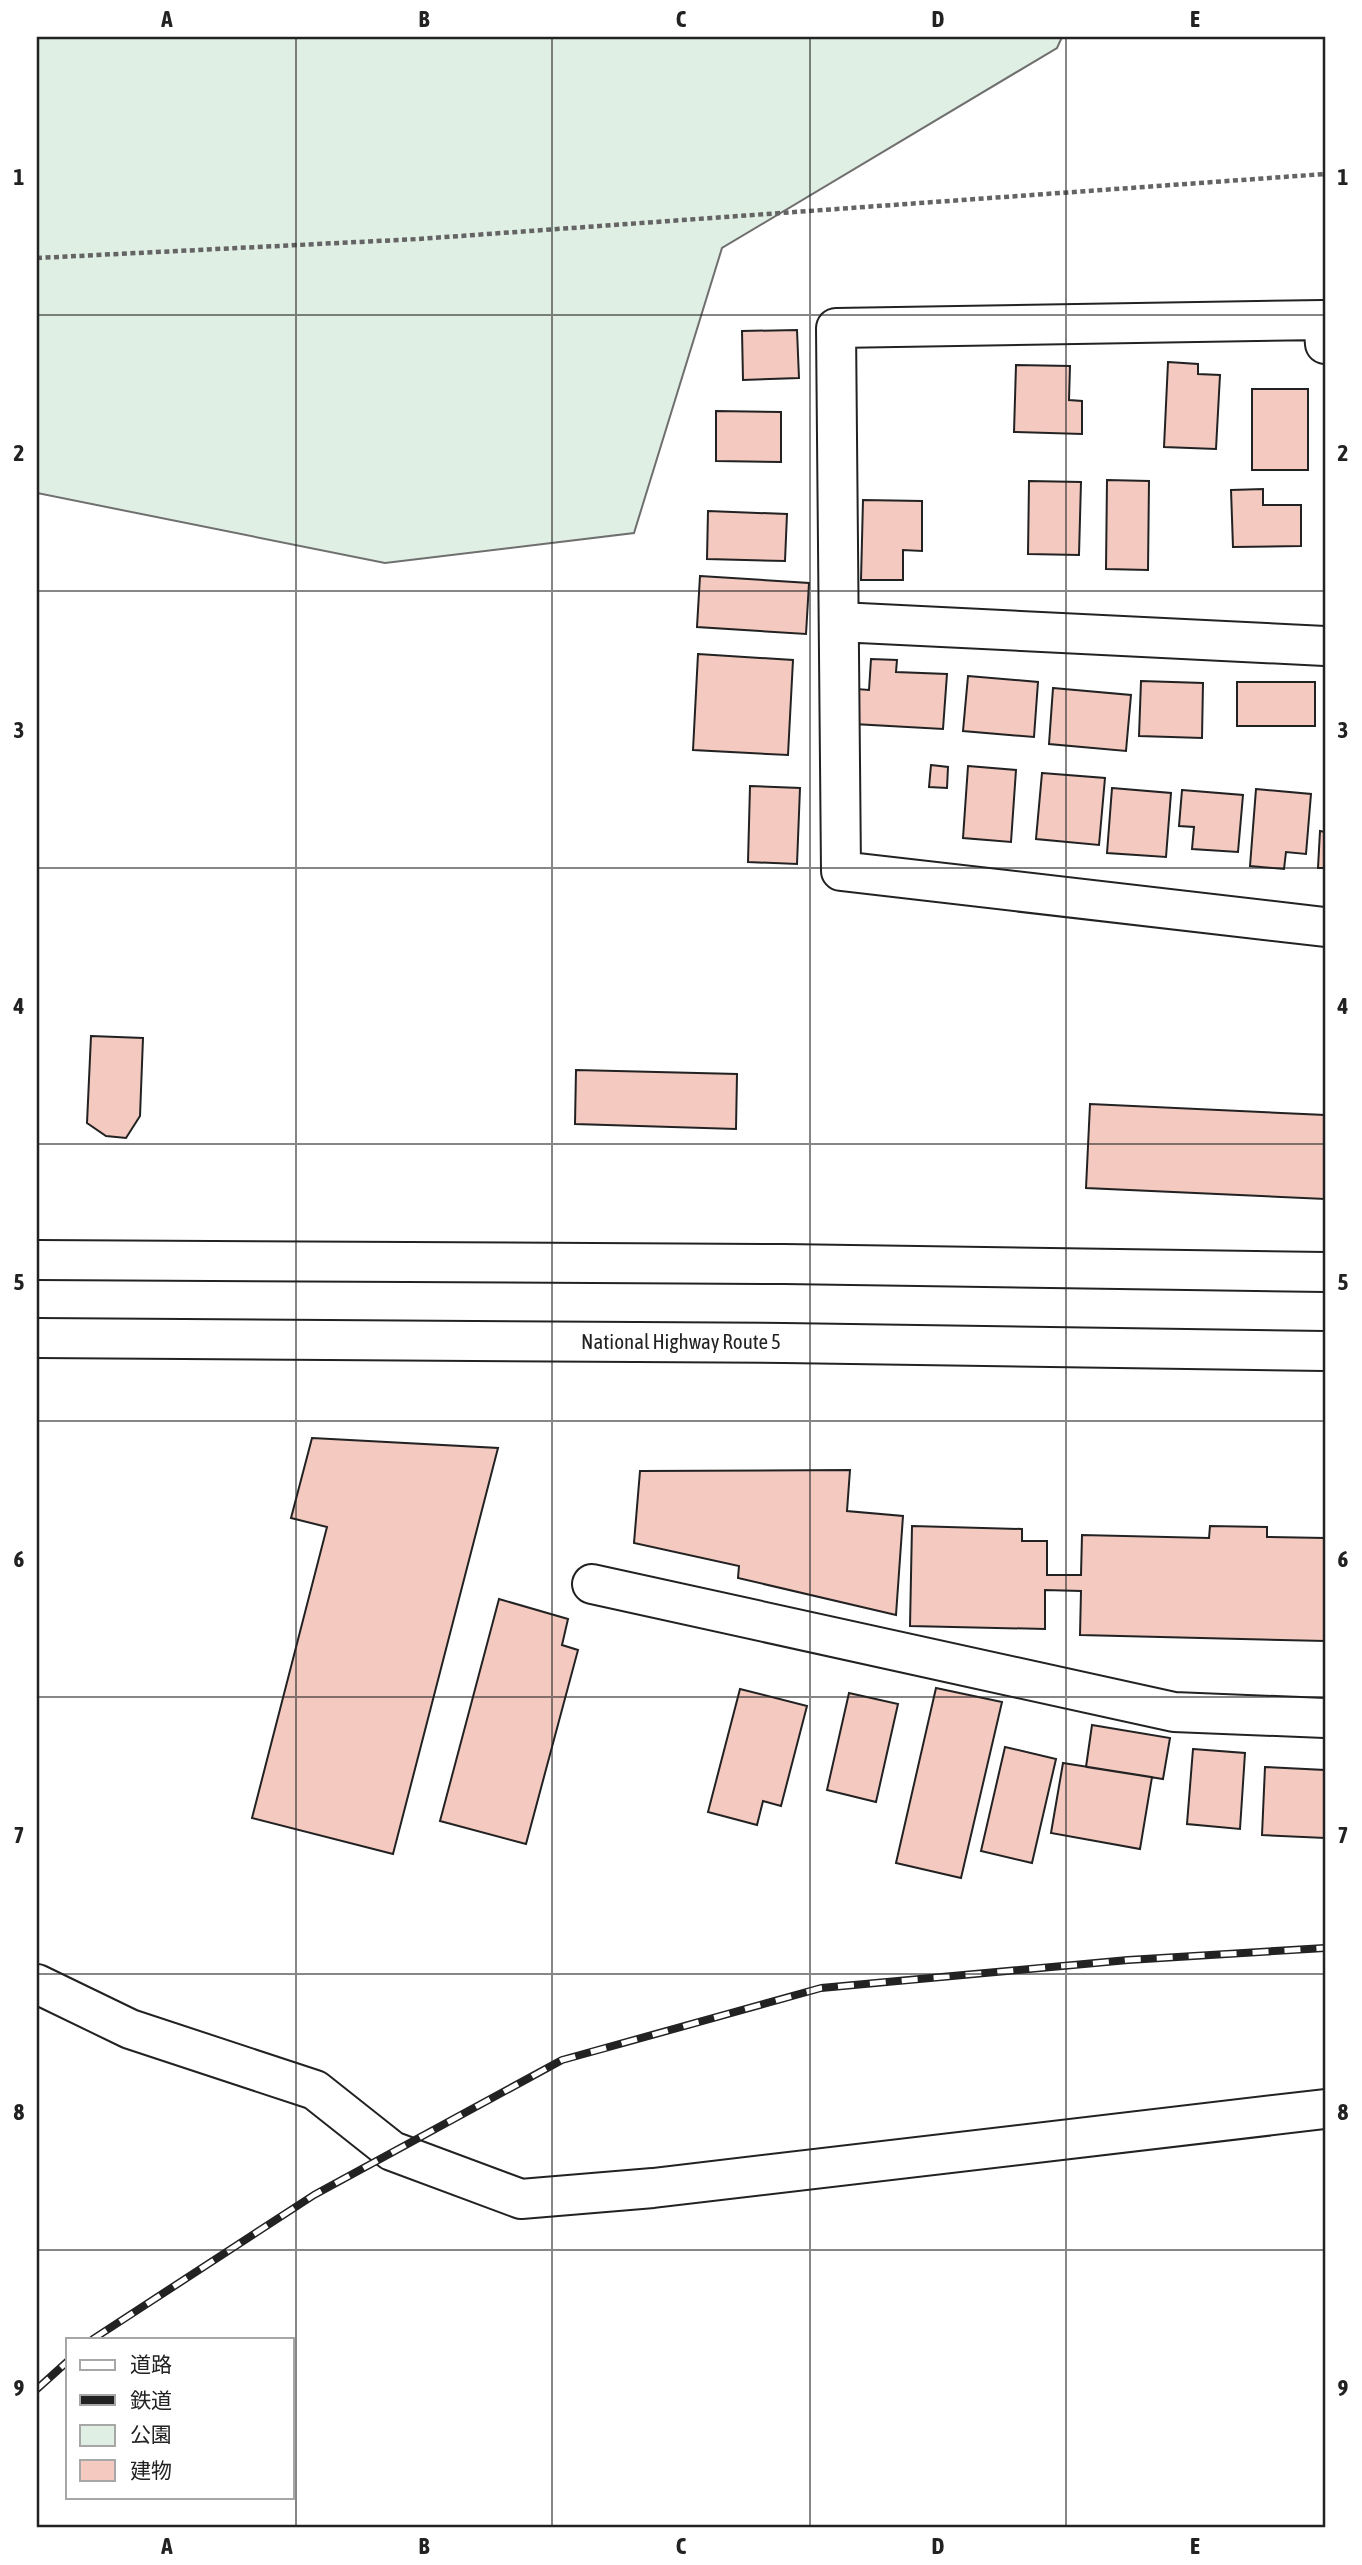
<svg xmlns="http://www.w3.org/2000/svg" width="1362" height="2565" font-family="'Asap Condensed','Noto Sans JP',sans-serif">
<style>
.green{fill:#e0efe3;stroke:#6f6f6f;stroke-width:2}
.building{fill:#f3c9c0;stroke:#222;stroke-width:2}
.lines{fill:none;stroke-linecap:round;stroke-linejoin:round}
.minor-casing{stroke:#222;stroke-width:42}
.highway-casing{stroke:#222;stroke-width:42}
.path{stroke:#646464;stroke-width:4.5;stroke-dasharray:5 3.5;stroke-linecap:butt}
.minor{stroke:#fff;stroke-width:38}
.highway{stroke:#fff;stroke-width:38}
.rail-casing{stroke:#222;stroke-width:8}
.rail{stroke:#fff;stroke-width:5;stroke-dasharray:16;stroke-linecap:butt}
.grid{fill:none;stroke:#222;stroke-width:2;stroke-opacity:0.55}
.labels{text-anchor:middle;stroke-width:5;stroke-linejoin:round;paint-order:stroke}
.street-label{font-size:21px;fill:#222;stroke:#fff}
.neatline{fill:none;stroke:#222;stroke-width:2.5}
.grid-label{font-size:23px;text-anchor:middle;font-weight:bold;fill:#222}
</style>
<rect width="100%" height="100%" fill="#fff"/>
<path class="green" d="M37 37H1062L1057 48 722 248 634 533 385 563 37 493Z"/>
<path class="building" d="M797 330 799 378 743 380 742 331Z
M1168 362 1198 364V374L1220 375 1216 449 1164 447Z
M1016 365 1070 366 1069 400 1082 401V434L1014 432Z
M1252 389H1308V470H1252Z
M716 411 781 412V462L716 461Z
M1107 480 1149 481 1148 570 1106 569Z
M1029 481 1081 482 1079 555 1028 554Z
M1263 489V505H1301V546L1233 547 1231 490Z
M863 500 922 501V551L903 550V580H861Z
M708 511 787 514 785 561 707 559Z
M700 576 809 583 806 634 697 627Z
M698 654 793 660 788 755 693 750Z
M871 659 897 660 896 672 947 674 943 729 854 724 857 689 869 690Z
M968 676 1038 682 1034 737 963 731Z
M1141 681 1203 683 1202 738 1139 736Z
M1237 682H1315V726H1237Z
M1053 688 1131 695 1126 751 1049 744Z
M931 765 948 767 947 788 929 787Z
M968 766 1016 770 1011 842 963 838Z
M1042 773 1105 778 1099 845 1036 839Z
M750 786 800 788 797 864 748 862Z
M1112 788 1171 793 1166 857 1107 853Z
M1256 789 1311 794 1306 854 1286 852 1284 869 1250 866Z
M1182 790 1243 795 1238 852 1192 849 1194 827 1179 826Z
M1320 831 1325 832V868H1318Z
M91 1036 143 1038 140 1116 126 1138 106 1136 87 1123Z
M576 1070 737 1074 736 1129 575 1124Z
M1090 1104 1325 1115V1199L1086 1188Z
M312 1438 498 1448 393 1854 252 1818 327 1527 291 1518Z
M850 1470 847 1511 903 1516 896 1615 738 1578 739 1566 634 1543 640 1471Z
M912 1526 1022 1529V1541H1047V1575H1081L1082 1535 1209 1538 1210 1526 1267 1527V1537L1325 1538V1641L1080 1635 1081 1591 1045 1590V1629L910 1626Z
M499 1599 568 1619 562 1645 578 1650 526 1844 440 1821Z
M936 1688 1002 1702 961 1878 896 1863Z
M740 1689 807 1706 781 1806 763 1801 757 1825 708 1812Z
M849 1693 898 1704 876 1802 827 1790Z
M1092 1725 1170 1738 1163 1779 1086 1767Z
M1005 1747 1056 1759 1032 1863 981 1851Z
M1193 1749 1245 1753 1240 1829 1187 1824Z
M1063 1763 1152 1777 1140 1849 1051 1833Z
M1265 1767 1325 1770V1838L1262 1835Z"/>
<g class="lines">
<g class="minor-casing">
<path id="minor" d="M1325 344 1323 320 836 328 841 871 1325 927
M839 622 1325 646
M592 1584 1174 1712 1325 1718
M37 1984 130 2029 315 2090 392 2151 521 2199 653 2188 1325 2109"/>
</g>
<g class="highway-casing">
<path id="highway" d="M37 1260 784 1264 1325 1272
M37 1338 784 1343 1325 1351"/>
</g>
<path class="path" d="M37 258 418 239 1325 174"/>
<use href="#minor" class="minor"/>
<use href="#highway" class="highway"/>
<g class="rail-casing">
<path id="rail" d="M93 2339 314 2195 562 2060 821 1988 1128 1960 1325 1948
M37 2389 68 2361"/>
</g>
<use href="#rail" class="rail"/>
</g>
<path class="grid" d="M296 37V2528M552 37V2528M810 37V2528M1066 37V2528M37 315H1325M37 591H1325M37 868H1325M37 1144H1325M37 1421H1325M37 1697H1325M37 1974H1325M37 2250H1325"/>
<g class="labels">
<g class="street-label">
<text x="681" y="1349">National Highway Route 5</text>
</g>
</g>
<rect width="1362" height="2565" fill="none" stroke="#ffffff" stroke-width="77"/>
<rect x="66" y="2338" width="228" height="161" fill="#ffffff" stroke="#a7a7a7" stroke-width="2"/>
<rect x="80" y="2360" width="35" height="10" fill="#ffffff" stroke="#a7a7a7" stroke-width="2"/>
<text x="130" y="2372" font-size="21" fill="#222222">道路</text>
<rect x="80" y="2395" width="35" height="10" fill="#222222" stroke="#a7a7a7" stroke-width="2"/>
<text x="130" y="2408" font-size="21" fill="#222222">鉄道</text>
<rect x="80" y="2425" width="35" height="21" fill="#e0efe3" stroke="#a7a7a7" stroke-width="2"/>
<text x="130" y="2442" font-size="21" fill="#222222">公園</text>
<rect x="80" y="2460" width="35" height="21" fill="#f3c9c0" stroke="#a7a7a7" stroke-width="2"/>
<text x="130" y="2478" font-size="21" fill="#222222">建物</text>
<rect x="38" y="38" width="1286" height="2488" class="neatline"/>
<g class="grid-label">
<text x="167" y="27">A</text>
<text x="424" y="27">B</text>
<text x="681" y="27">C</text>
<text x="938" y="27">D</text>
<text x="1195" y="27">E</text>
<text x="19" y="185">1</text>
<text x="1343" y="185">1</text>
<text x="19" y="461">2</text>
<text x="1343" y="461">2</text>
<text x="19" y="738">3</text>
<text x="1343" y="738">3</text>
<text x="19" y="1014">4</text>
<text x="1343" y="1014">4</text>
<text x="19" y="1290">5</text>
<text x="1343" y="1290">5</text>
<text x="19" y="1567">6</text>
<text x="1343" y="1567">6</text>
<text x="19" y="1843">7</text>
<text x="1343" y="1843">7</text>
<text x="19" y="2120">8</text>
<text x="1343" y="2120">8</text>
<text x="19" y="2396">9</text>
<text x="1343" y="2396">9</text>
<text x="167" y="2554">A</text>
<text x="424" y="2554">B</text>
<text x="681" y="2554">C</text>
<text x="938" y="2554">D</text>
<text x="1195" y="2554">E</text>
</g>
</svg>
